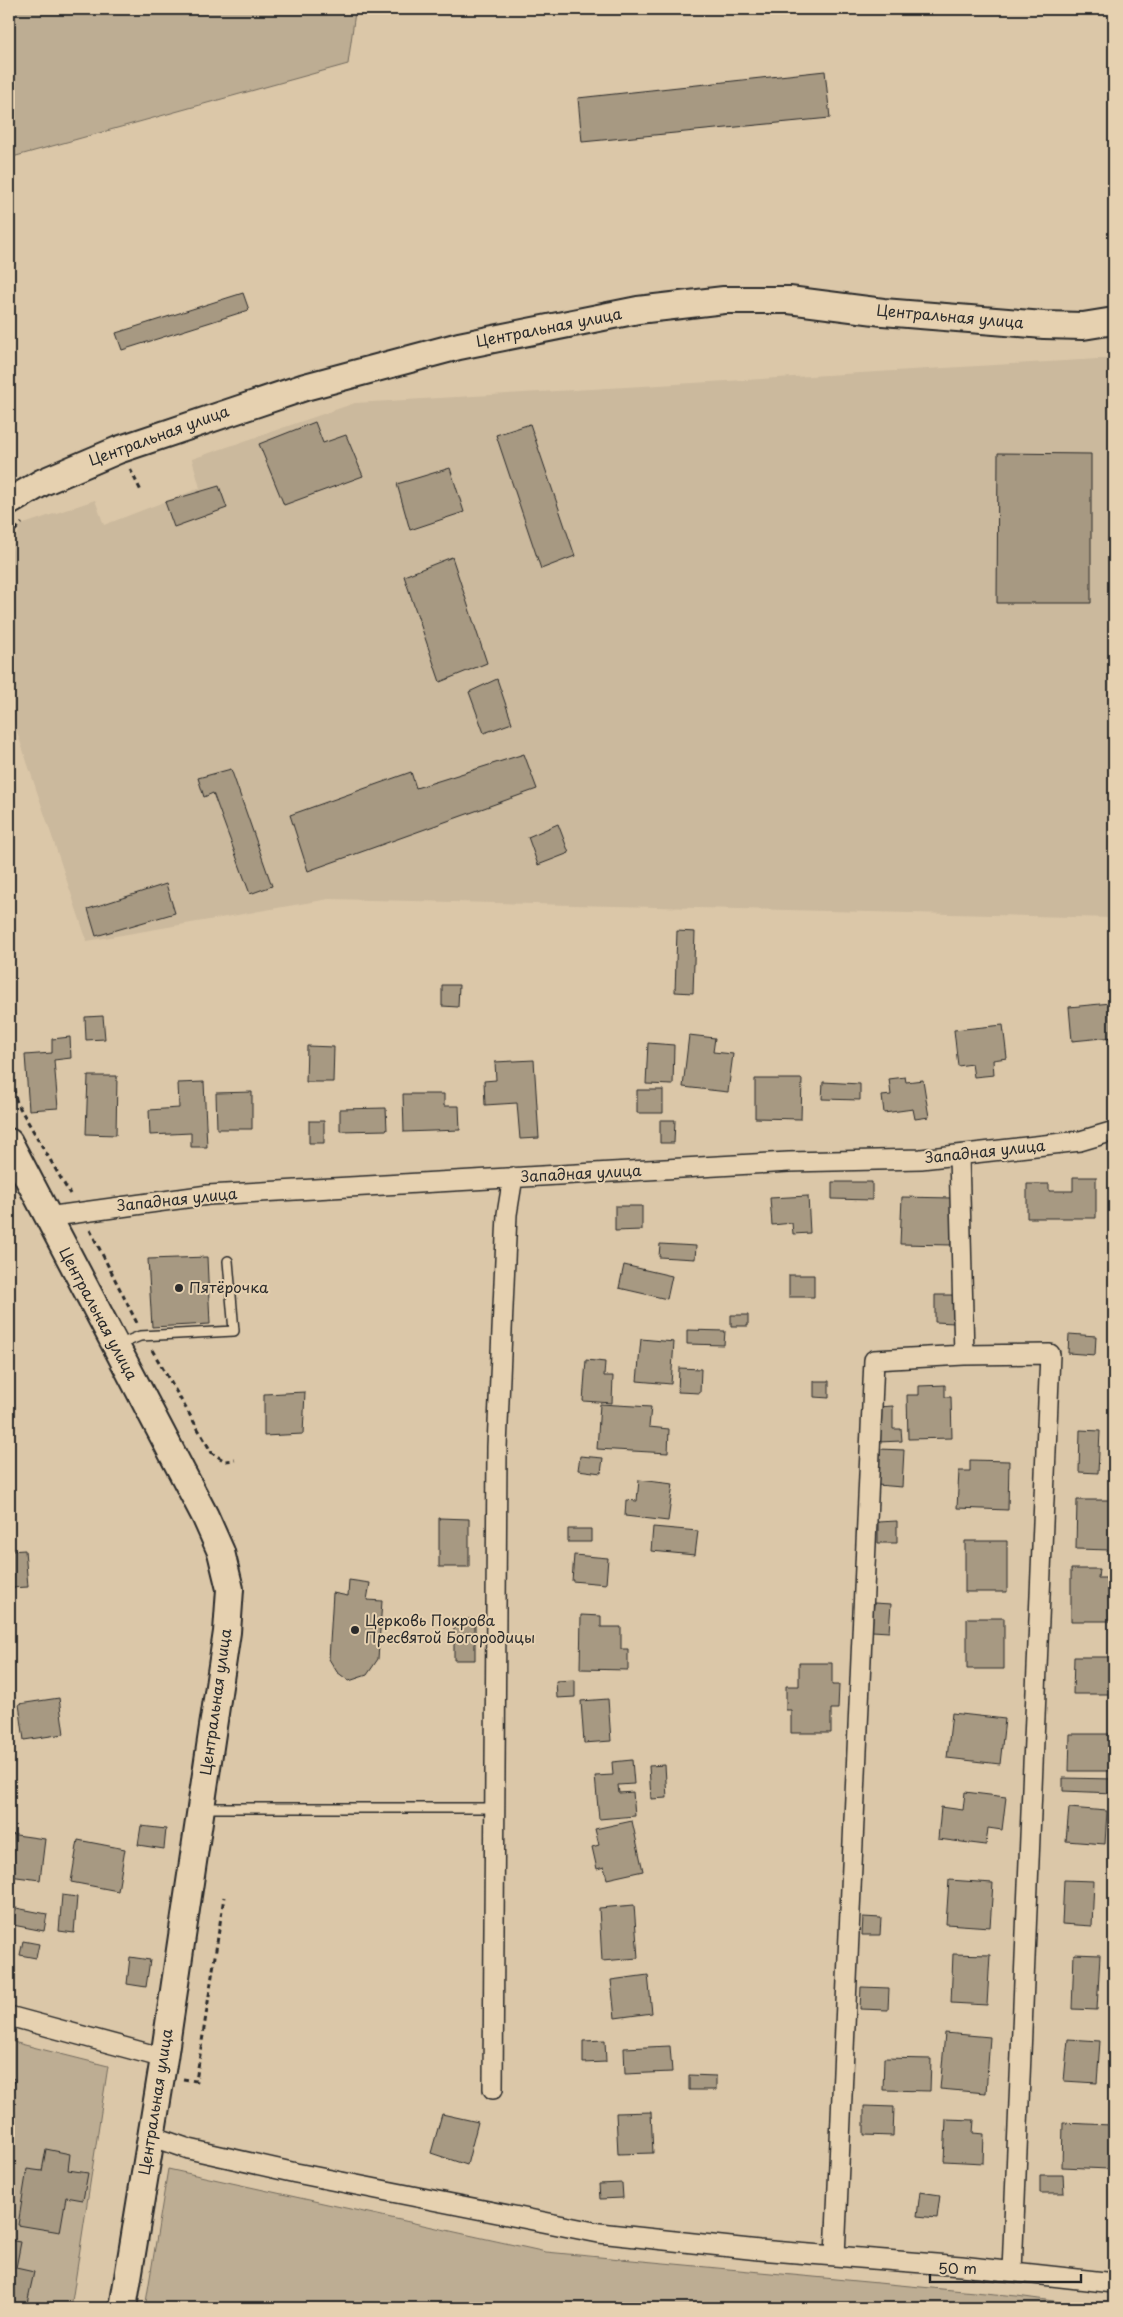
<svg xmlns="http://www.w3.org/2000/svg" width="1123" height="2317" font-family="'Playpen Sans',sans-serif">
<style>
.built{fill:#cbb99d}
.green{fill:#bdad93;stroke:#746c5f}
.building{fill:#a79982;stroke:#2b2b2b}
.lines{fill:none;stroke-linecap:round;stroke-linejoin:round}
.lane-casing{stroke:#2b2b2b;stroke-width:12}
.street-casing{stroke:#2b2b2b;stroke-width:22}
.secondary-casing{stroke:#2b2b2b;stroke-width:30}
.path{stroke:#2b2b2b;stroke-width:3;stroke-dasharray:5 4;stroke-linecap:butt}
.lane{stroke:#e6d1b0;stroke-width:9}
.street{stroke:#e6d1b0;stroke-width:19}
.secondary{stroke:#e6d1b0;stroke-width:26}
.poi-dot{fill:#2b2b2b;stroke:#e6d1b0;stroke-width:2}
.labels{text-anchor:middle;stroke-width:4;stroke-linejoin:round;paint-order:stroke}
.street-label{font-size:15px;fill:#2b2b2b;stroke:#e6d1b0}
.poi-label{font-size:15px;fill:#2b2b2b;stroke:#e6d1b0;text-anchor:start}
</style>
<rect width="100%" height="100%" fill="#dbc7a8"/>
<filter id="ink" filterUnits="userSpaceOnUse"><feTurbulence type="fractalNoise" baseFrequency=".02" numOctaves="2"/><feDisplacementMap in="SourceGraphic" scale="10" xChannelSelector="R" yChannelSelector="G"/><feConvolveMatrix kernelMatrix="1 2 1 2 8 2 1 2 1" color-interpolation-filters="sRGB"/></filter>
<g filter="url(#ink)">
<path class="built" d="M1114 358V918L329 899 87 941 9 708V557L21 525 95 500 104 525 200 488 192 459 355 403Z"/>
<path class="green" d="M9 9H354L355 12 348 64 9 158Z
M9 2041 108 2066 71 2308H9Z
M168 2169 546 2252 1017 2296 1104 2308H145Z"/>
<path class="building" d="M825 71 830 118 582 142 578 98Z
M243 293 249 310 122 350 116 333Z
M315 422 323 443 346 435 363 476 284 505 259 444Z
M530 424 575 556 541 569 496 435Z
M998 453 1091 454V603H997Z
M450 468 464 512 410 530 397 484Z
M219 486 227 508 174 527 165 502Z
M452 557 487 663 440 682 404 576Z
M497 679 512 723 484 733 469 692Z
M524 754 537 789 308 871 290 815 411 772 416 788Z
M231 769 272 886 250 894 213 793 204 797 198 778Z
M558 824 569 853 538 865 528 837Z
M166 884 175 913 96 936 88 909Z
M677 931 695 932 693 993 675 992Z
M442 985H459L458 1007 442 1006Z
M1111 1003 1114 1037 1072 1041 1069 1007Z
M103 1016 105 1039 86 1040 85 1017Z
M1003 1025 1007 1058 993 1060 994 1075 974 1077 972 1064 958 1066 954 1030Z
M689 1035 715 1038 713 1052 733 1054 728 1092 683 1087Z
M70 1037 71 1058 54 1060 58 1108 29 1110 25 1055 52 1053V1039Z
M648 1043 674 1045 673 1085 646 1084Z
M307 1046 334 1047 333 1082H306Z
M534 1060 539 1138 520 1139 517 1103 485 1105 484 1081 496 1080 495 1062Z
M88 1076H117L116 1135 86 1134Z
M905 1077 906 1082 923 1080 929 1117 915 1119 913 1109 884 1113 882 1096 891 1095 889 1079Z
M755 1079H802L801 1119 755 1118Z
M204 1082 207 1147H191V1133L150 1135 149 1110 179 1108 178 1083Z
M823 1082 860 1084V1100L822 1099Z
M637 1090H663V1113H637Z
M252 1092V1129H217L216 1093Z
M403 1094H444V1106H459L460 1130 404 1132Z
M386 1108 387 1130 340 1131V1109Z
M660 1120H675L674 1143H660Z
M309 1121H324V1143H309Z
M1073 1177H1096V1218H1027V1184H1049V1191H1073Z
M832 1182H872V1200L832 1199Z
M808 1196 810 1233 793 1234 792 1223 772 1225 770 1198Z
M902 1197 952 1198 951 1245 900 1244Z
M615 1206H642V1230L615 1231Z
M660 1244 696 1246 695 1259 659 1257Z
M207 1257 210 1324 152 1327 148 1259Z
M624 1265 672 1276 667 1299 619 1288Z
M789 1275H814V1297H789Z
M935 1295H954V1323L935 1322Z
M731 1315H748V1326H731Z
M687 1330 725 1331 724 1345 687 1344Z
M1069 1334 1096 1336 1095 1355 1068 1353Z
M641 1339 674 1342 671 1384 637 1381Z
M586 1360 605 1362 604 1376H613L612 1403 583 1401Z
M679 1368 701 1369 700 1393 678 1392Z
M814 1381H829V1398L814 1397Z
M945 1385V1397H951L952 1438 908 1439 907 1395H919V1386Z
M305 1392 303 1434 264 1436V1394Z
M600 1404 651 1407 649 1427 669 1429 668 1453 597 1449Z
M893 1406V1429H901L902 1441 878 1442 877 1407Z
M1080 1430 1100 1431 1098 1473 1079 1472Z
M879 1449 904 1450 902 1487 877 1485Z
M580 1456 603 1458 601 1473 578 1470Z
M970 1460 1009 1461 1008 1510 957 1508 959 1471H970Z
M639 1480 673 1484 668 1521 625 1516 626 1500 637 1501Z
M1077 1500H1112L1111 1550 1076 1549Z
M439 1518 469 1519V1567H439Z
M897 1521V1543H878V1522Z
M653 1527 698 1531 695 1555 651 1551Z
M568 1529H591V1542H568Z
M965 1541H1007V1592H965Z
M25 1550 28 1587 9 1588V1551Z
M574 1555 608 1558 606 1584 572 1581Z
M1071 1569H1099L1098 1578H1114V1621H1071Z
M349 1580 370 1583 367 1600 382 1601 378 1659 367 1675 349 1681 337 1672 329 1659 333 1593 348 1596Z
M874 1603 891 1604 889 1632 872 1631Z
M581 1615 601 1616V1627H621V1649H628V1670L580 1669Z
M967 1618H1004V1669H967Z
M454 1619H475V1660H454Z
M1074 1657H1114V1694H1073Z
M799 1663H832V1685H839L838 1709H831V1733H791V1710H786V1686H799Z
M575 1680V1697L557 1698 556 1681Z
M59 1698 64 1734 24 1740 19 1704Z
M608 1699 611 1741 584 1743 581 1701Z
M952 1713 1005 1719 1000 1764 947 1758Z
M1070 1734H1113V1771H1069Z
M632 1760 634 1784 618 1785 619 1793 633 1792 635 1816 599 1819 595 1776 613 1775 612 1762Z
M665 1765 667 1798 651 1799 649 1766Z
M1063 1778 1114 1779V1793L1063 1791Z
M965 1792 1006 1797 1002 1830 988 1828 986 1845 938 1839 941 1807 963 1810Z
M1069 1808 1107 1811 1105 1844 1066 1841Z
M632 1821 643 1871 607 1879 604 1867 597 1869 592 1847 599 1845 595 1829Z
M141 1826 166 1829 164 1849 138 1845Z
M9 1834 45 1839 40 1880 9 1876Z
M78 1840 125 1849 118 1891 71 1882Z
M949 1880 993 1883 990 1927 946 1924Z
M1064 1880 1094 1881 1092 1926 1062 1924Z
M62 1895 77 1897 74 1933 59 1931Z
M634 1905 638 1958 602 1961 599 1908Z
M16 1908 47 1914 44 1931 13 1925Z
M863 1917 881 1918 880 1935H862Z
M23 1941 39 1944 36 1958 20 1955Z
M953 1954 990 1955 987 2005 951 2003Z
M1074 1954 1100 1955 1097 2010 1072 2009Z
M130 1957 150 1960 146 1987 127 1984Z
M648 1975 652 2013 615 2018 611 1980Z
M861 1987 889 1988 888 2010 860 2009Z
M945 2033 990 2037 986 2093 940 2089Z
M1068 2039 1100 2041 1097 2083 1064 2081Z
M605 2040 606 2062 583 2063V2041Z
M670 2046 672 2072 625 2074 624 2048Z
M884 2058 931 2059 930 2091 883 2090Z
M689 2075 716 2076V2090H689Z
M9 2078 15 2079 11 2096H9Z
M864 2106 894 2107 893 2136 864 2135Z
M651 2112 653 2153 618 2154 616 2113Z
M442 2114 478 2122 467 2165 431 2153Z
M946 2119 974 2120 973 2133 984 2134 983 2163 944 2161Z
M1063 2123 1111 2125 1109 2169 1062 2167Z
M46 2149 70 2154 68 2170 88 2173 83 2200 66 2197 60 2232 18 2225 27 2169 42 2171Z
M1040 2175H1063L1064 2193H1040Z
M622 2183 623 2198 600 2199 599 2184Z
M920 2192 940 2195 937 2218 917 2216Z
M9 2240 21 2242 16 2268 34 2272 26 2308H9Z"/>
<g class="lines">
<g class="lane-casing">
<path id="lane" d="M118 1345 140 1336 234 1331 228 1261
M202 1808H494"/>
</g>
<g class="street-casing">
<path id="street" d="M959 1155 964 1355
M47 1217 208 1195 789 1162 921 1159 1080 1141 1114 1131
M9 2016 164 2058
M493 2089 497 1447 507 1214 513 1177
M151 2136 189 2149 296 2173 599 2233 759 2250 961 2266 1114 2283
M835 2256 874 1360 964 1355 1050 1354 1012 2271"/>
</g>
<g class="secondary-casing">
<path id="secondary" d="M9 502 43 482 118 450 305 387 459 346 638 310 724 300H789L883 312 1044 325 1083 326 1114 321
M9 1142 205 1516 221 1552 230 1589 227 1632 164 2058 123 2308"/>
</g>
<path class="path" d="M130 469 142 493
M9 537 22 523
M9 1071 17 1103 70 1194
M90 1230 137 1323
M152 1350 212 1453 225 1461 235 1460
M183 2079 196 2081 224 1897"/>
<use href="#lane" class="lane"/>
<use href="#street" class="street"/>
<use href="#secondary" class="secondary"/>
</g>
</g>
<g class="poi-dot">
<circle cx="179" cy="1288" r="5"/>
<circle cx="355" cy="1630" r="5"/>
</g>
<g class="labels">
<g class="street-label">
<text transform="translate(950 317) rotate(5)" y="5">Центральная улица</text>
<text transform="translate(549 328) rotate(-11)" y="5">Центральная улица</text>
<text transform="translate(159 436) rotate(-20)" y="5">Центральная улица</text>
<text transform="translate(985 1152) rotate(-6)" y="5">Западная улица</text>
<text transform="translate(581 1174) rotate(-3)" y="5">Западная улица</text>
<text transform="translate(177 1200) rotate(-6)" y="5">Западная улица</text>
<text transform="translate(98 1314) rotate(62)" y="5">Центральная улица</text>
<text transform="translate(216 1702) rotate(-82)" y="5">Центральная улица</text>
<text transform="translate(156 2102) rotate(-81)" y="5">Центральная улица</text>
</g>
<g class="poi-label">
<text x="189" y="1293">Пятёрочка</text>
<text x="365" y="1626">Церковь Покрова<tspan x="365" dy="17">Пресвятой Богородицы</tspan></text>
</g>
</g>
<rect width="1123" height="2317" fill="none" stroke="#e6d1b0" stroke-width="30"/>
<rect x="15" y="15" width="1093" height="2287" fill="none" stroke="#2b2b2b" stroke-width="2" filter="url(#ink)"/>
<path d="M930 2274v8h151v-8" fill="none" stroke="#2b2b2b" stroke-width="2.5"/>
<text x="938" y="2274" font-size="15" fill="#2b2b2b" stroke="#e6d1b0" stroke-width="4" paint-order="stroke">50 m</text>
</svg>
